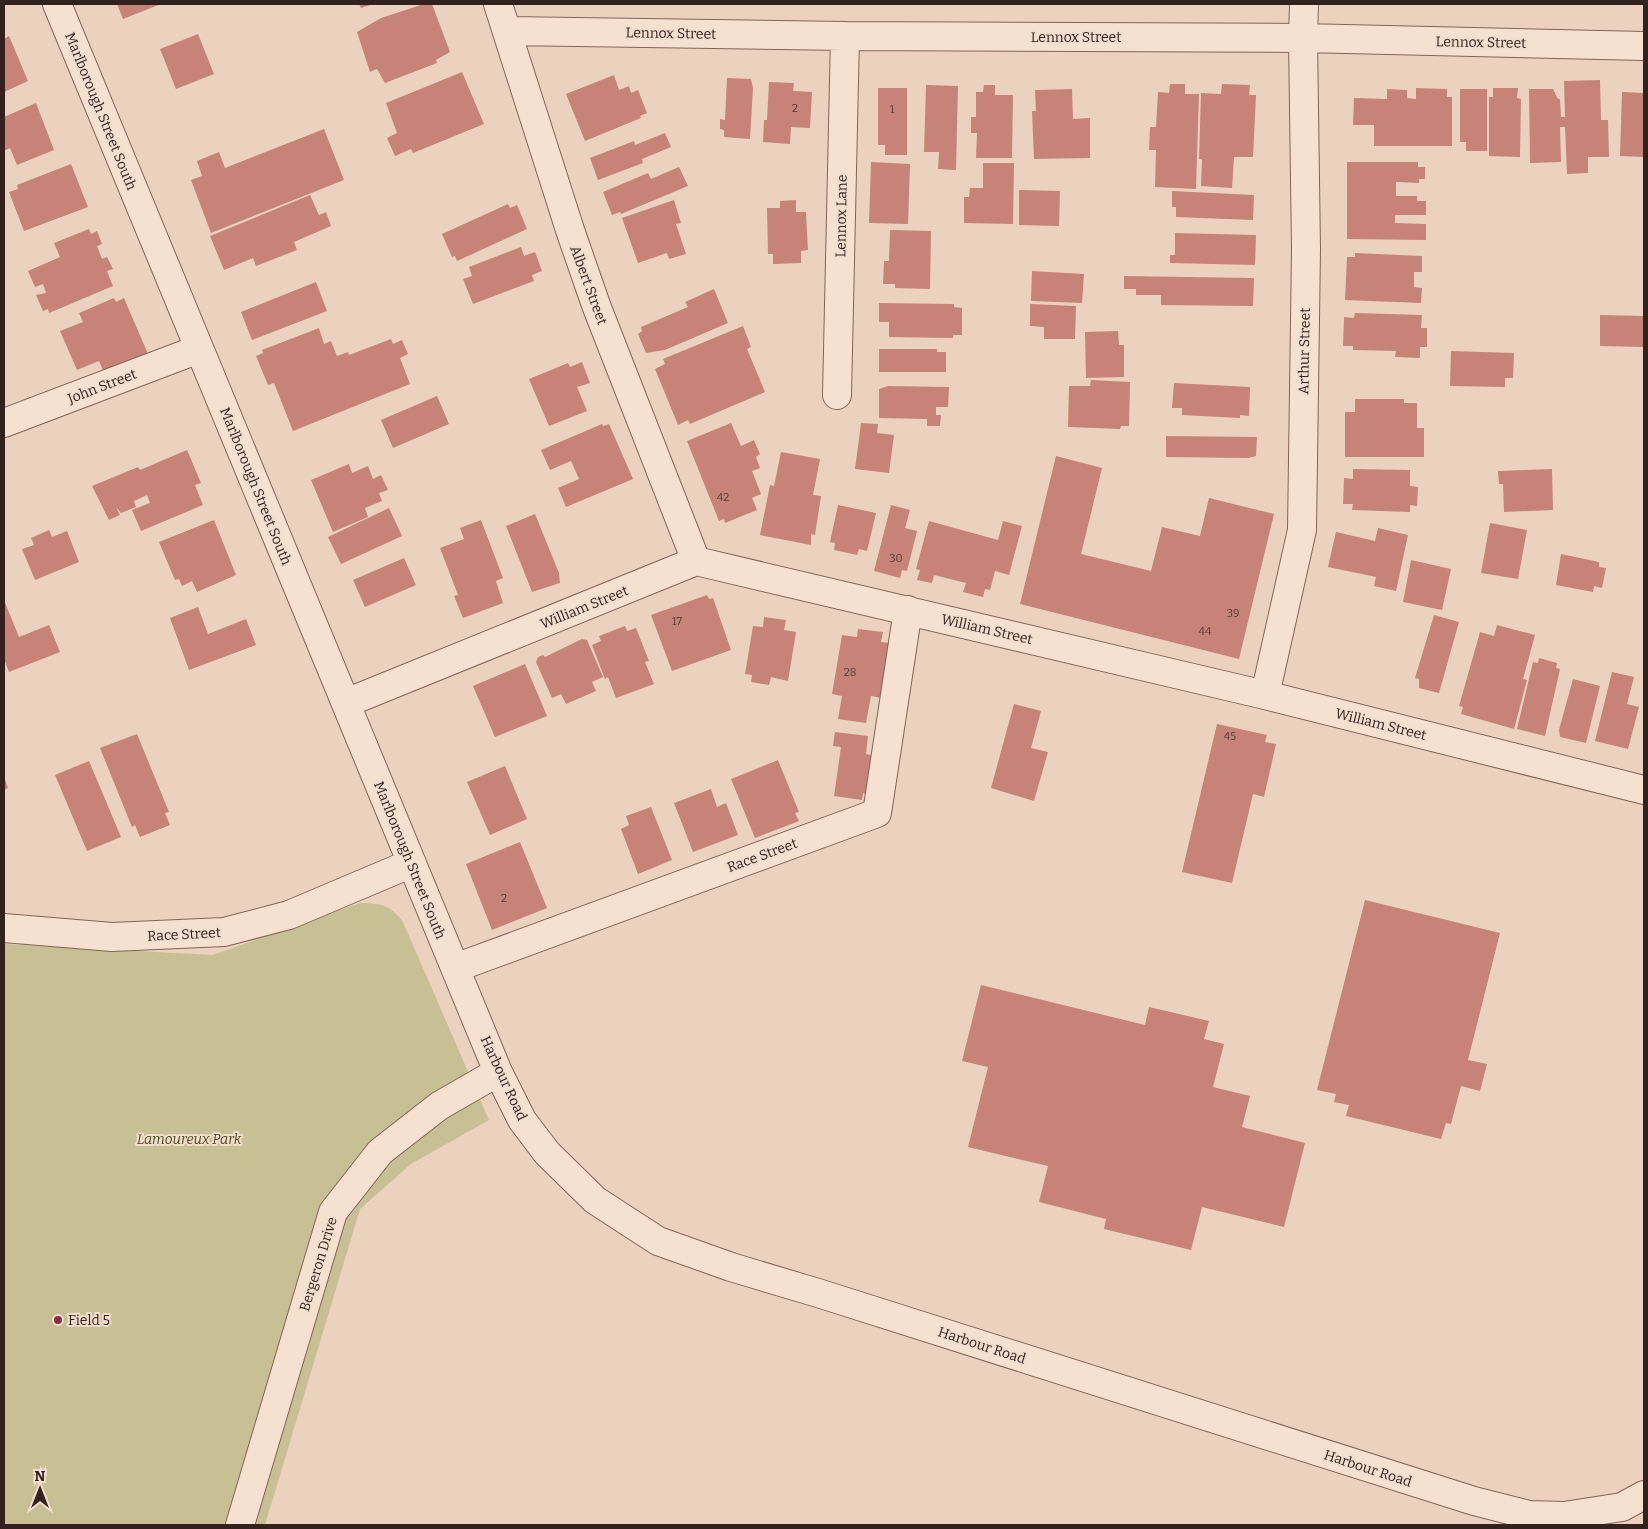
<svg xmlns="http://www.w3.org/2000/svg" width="1648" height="1529" font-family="Bitter,serif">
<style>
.green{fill:#c8c094}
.building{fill:#c78377}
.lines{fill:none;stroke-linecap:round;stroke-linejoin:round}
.minor-casing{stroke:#826458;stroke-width:30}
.minor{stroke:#f6e1d1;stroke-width:28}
.poi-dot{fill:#8e2c46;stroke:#f3dece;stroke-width:2}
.labels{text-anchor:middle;stroke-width:4;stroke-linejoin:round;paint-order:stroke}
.number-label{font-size:11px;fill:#573a33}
.street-label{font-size:14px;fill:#32211c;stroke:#f3dece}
.park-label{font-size:14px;font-style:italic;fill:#4e4d24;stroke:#f3dece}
.poi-label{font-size:14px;fill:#32211c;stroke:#f3dece;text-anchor:start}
</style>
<rect width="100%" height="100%" fill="#ebd2bf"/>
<path class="green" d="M360 903C380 903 391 905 403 922L489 1120 411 1164 360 1209 265 1525H4V944L213 955Z"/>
<path class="building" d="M117 4H161L123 19Z
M359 4H373L361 8Z
M424 4H432L450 52 436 60 437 63 385 83 377 69 370 72 357 32 381 18Z
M198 34 214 74 176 89 160 49Z
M9 36 28 81 4 92V39Z
M462 72 484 124 413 153 411 149 395 156 387 138 397 133 386 103Z
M614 75 619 90 629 86 631 93 638 90 647 113 640 116 641 118 585 141 566 94Z
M727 78 751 79 753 88 750 139 724 137V130L720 129V119L725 120Z
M1600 80 1601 120H1608L1609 157H1588V173L1567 174 1565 127H1560L1561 162 1530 163 1529 89H1553L1558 99H1560L1561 117H1565L1564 81Z
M769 82 794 83 793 91 812 92 810 128 791 127 790 144 763 142 764 120H767Z
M1170 84H1185V94H1199L1196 189 1155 187 1156 150H1149L1150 127H1156L1158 92 1169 93Z
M1222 84 1250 85 1249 95H1256L1253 157H1234L1232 188 1201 186 1202 159H1199L1201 93 1221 94Z
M926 85 958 86 956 170 938 169 939 152H924Z
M984 85H995V95H1013L1012 158H976L977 133H971V117H976V92H983Z
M878 88H907V155H885V145H878Z
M1416 88 1447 89V97H1452V146H1374V125H1353L1354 98 1387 99V89L1407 90V98L1416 99Z
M1493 88H1518L1517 98 1521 99 1520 157 1489 156V97H1493Z
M1072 89 1073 119 1090 118V158L1034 159 1032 111H1036L1035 90Z
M1460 89H1487V151H1466V142H1460Z
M1622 92 1644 93V157L1620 156Z
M36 103 54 150 17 165 10 148 4 151V117Z
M324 129 344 180 211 233 191 180 202 176 197 161 219 152 225 168Z
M665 133 671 147 642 159 643 163 598 180 590 158 634 141 635 145Z
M871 162 910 164 908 224 869 223Z
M1347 162H1418V167H1425V179H1419V183L1396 182V196H1417V201H1426V215H1395V223L1426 224V240L1347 239Z
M983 163H1014L1013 224 964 223V197H969L970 188H983Z
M71 164 88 207 24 231 9 192 18 189 17 185Z
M679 167 688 186 621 214 620 212 612 215 603 192 648 173 651 179Z
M1019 190 1060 191 1059 226 1019 225Z
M1172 191 1254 195 1253 220 1176 217V207H1172Z
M310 195 319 215 326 212 331 226 294 242 297 250 256 266 253 258 224 270 210 236Z
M674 200 681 223 676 224 686 254 669 259 667 253 638 263 622 218Z
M796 200V212H806L808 250 801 251V263L773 264V254H768L767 208H780V201Z
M508 204 510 208 517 205 527 229 457 261 455 256 452 257 442 234Z
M89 229 91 234 97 231 102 244 97 246 102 259 107 257 113 269 107 271 113 286 49 313 48 309 43 311 36 295 46 293 43 284 35 287 28 271 60 257 54 243Z
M890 230 931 231 930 289 895 288V284H883L884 261H889Z
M1175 233 1256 235 1255 265 1170 263V255H1175Z
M521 247 524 256 535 252 542 271 532 275 534 281 473 304 463 279 472 276 469 267Z
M1355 253 1422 256V272H1414V287L1422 288 1421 303 1345 300 1347 257H1355Z
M1032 271 1084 274 1082 303 1031 301Z
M1124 276 1254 278 1253 306 1161 305V295H1136V289H1124Z
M316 282 327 311 252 340 241 312Z
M714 289 728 323 665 350 646 353 638 334 642 331 641 327 688 307 685 302Z
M114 298 116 302 124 298 148 354 104 373 99 361 77 370 60 331 83 322 79 313Z
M879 303 954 304V307L962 308V335H953V338L889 337V322H879Z
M1030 304 1076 306 1075 339H1044V327L1030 326Z
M1355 313 1422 315 1421 328H1427V347H1420V358L1395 357 1396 351 1353 350V346H1343L1344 317 1354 318Z
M1600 315 1644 316V347L1600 346Z
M743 326 751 347 747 349 765 392 690 424 688 420 678 425 655 369 665 364 663 359Z
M319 328 324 344 331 341 337 356 348 352 349 355 391 339 393 344 402 340 408 354 400 358 410 384 293 431 274 383 268 385 256 356 263 353 262 350Z
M1118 331 1119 345H1124V377L1086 378 1085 332Z
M879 349H937V352H946V372H879Z
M1451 351 1514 353 1513 378H1505V387L1450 386Z
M582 362 590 383 577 387 587 411 549 426 529 379 568 363 570 367Z
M1091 380 1130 382 1129 426H1121L1120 429 1068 427 1069 386H1090Z
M1174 383 1250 387 1249 416 1240 415V418L1182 415V408H1172Z
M888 386 949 387 948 407H936V415H941L940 426H927V419L879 418V389Z
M437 396 449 424 393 448 381 420Z
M1355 399H1404V403H1417V428H1424V457H1345V412H1355Z
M731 423 741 446 754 440 760 454 756 457 760 468 752 471 761 494 752 498 757 510 725 523 724 519 719 521 687 441Z
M861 423 878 424 877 433 894 435 889 473 855 469Z
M602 424 603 426 609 424 633 479 566 507 558 488 579 479 571 461 550 470 541 450Z
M1166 436 1257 437 1256 456 1248 458 1166 457Z
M187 450 201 483 195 485 203 505 141 531 132 510 150 503 147 495 134 501 136 507 121 513 116 507 120 515 109 520 92 486 138 467 140 470Z
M781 452 820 459 813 495 821 496 815 535 811 534V545L760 535 770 485 774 486Z
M1056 456 1102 468 1081 554 1151 571 1162 527 1200 536 1209 498 1274 514 1239 659 1020 604Z
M349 464 352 473 368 466 373 479 381 475 388 490 379 493 382 501 365 508 368 517 333 532 311 480Z
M1353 469 1410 470V486L1418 487 1417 506 1410 505V512L1352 510 1353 504H1343L1344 478 1353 479Z
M1552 469 1553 510 1504 512 1503 484H1499L1498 471Z
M838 505 876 513 867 551 859 549 857 555 834 550 835 543 830 542Z
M891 505 910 510 905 528 917 531 907 571 902 570 900 578 874 571Z
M389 508 402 536 341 564 328 537Z
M535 514 559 573 560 583 532 592 506 526Z
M214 520 236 575 197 592 192 581 182 586 179 579 175 580 159 542Z
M481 520 503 578 496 581 503 603 463 618 454 596 458 595 440 548 464 539 460 528Z
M929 521 998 540 1003 521 1022 526 1009 575 995 571 990 590 985 589 983 597 963 592 966 583 934 575 932 583 917 580 920 570 916 569Z
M1490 523 1527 530 1518 579 1481 573Z
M1378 528 1408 535 1396 591 1374 586 1376 577 1328 567 1336 532 1375 541Z
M49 530 52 537 67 531 79 562 35 580 22 549 34 545 31 538Z
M1561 554 1599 562V567L1606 568 1602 588 1594 586 1593 592 1556 585Z
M404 558 416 585 365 607 353 580Z
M1411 560 1451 569 1442 610 1403 602Z
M707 595 709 599 713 598 731 650 672 671 651 615Z
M4 600 19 637 49 625 60 652 9 672 4 659Z
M198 607 208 634 246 619 256 645 189 670 170 618Z
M1434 615 1459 622 1439 693 1419 688V679L1415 678Z
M764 617 786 620 784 630 796 632 788 681 771 677 769 685 751 682 752 675 745 674 753 626 763 627Z
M1497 625 1535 635 1523 679 1527 680 1514 729 1461 714 1463 707 1459 706 1480 632 1494 636Z
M625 626 627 631 636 628 649 661 645 662 654 684 616 698 608 677 605 679 592 645 601 641 599 636Z
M858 629 883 632 881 642 891 643 882 698 871 696 866 723 838 719 842 696 832 694 842 635 857 637Z
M582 639 587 640 603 677 592 682 596 691 566 704 561 694 552 698 536 662 538 657 543 655 545 657Z
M1539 658 1557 663 1556 668 1560 669 1545 736 1517 729 1533 662 1538 663Z
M525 664 547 716 495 737 473 686Z
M1612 672 1634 677 1627 704 1639 707 1628 749 1595 741Z
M1573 679 1600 686 1586 743 1560 737 1559 730Z
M1014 704 1041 711 1031 748 1048 752 1034 801 991 788Z
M1217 724 1267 735 1265 742 1276 744 1264 797 1253 794 1232 883 1182 872Z
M835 732 868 736 866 754 871 755 866 794 863 793 862 800 834 796 841 747 833 746Z
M137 734 169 812 165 813 170 825 140 837 135 825 132 827 100 748Z
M778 760 799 812 795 813 799 821 755 838 731 779Z
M89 761 121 837 87 851 55 775Z
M505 766 527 819 490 835 467 782Z
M4 777 8 788 4 790Z
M711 789 717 807 726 803 738 835 693 852 674 803Z
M651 807 672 860 638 874 621 829 629 825 626 816Z
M520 842 547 908 492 930 466 864Z
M1365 900 1500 933 1468 1060 1487 1064 1480 1091 1461 1086 1451 1124 1446 1123 1441 1139 1346 1116 1349 1105 1334 1102 1336 1094 1317 1090Z
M981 985 1145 1025 1149 1007 1209 1021 1204 1039 1224 1044 1213 1087 1250 1096 1242 1127 1305 1143 1284 1227 1202 1207 1191 1250 1104 1229 1106 1219 1039 1202 1048 1166 968 1147 988 1067 962 1061Z"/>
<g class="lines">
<g class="minor-casing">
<path id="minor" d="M57 4 498 1072 522 1120 547 1153 595 1200 658 1241 731 1267 818 1293 1474 1501 1529 1515 1564 1516 1622 1507 1644 1495
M498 4 570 230 596 305 696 561
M507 31 845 36 1303 38 1644 46
M837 395 845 36
M4 423 199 349
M1265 695 1302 530 1306 250 1303 38 1304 4
M346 703 696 561 1265 695 1644 790
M4 928 112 937 224 932 289 915 412 863
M455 968 877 813 908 610
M240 1525 333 1212 380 1152 439 1106 498 1072"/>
</g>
<use href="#minor" class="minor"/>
</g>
<circle class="poi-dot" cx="58" cy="1320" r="5"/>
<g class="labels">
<g class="number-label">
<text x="795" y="112">2</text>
<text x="892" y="113">1</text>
<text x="723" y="501">42</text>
<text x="896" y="562">30</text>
<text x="1233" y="617">39</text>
<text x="677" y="625">17</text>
<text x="1205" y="635">44</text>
<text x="850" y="676">28</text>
<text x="1230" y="740">45</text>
<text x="504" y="902">2</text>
</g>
<g class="street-label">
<text transform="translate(671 33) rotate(1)" y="5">Lennox Street</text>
<text x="1076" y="42">Lennox Street</text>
<text transform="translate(1481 42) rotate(1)" y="5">Lennox Street</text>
<text transform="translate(101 111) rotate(68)" y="5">Marlborough Street South</text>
<text transform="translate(841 216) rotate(-89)" y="5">Lennox Lane</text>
<text transform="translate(589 285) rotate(70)" y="5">Albert Street</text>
<text transform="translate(1304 351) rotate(-89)" y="5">Arthur Street</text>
<text transform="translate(102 386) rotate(-21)" y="5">John Street</text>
<text transform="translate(256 486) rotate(68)" y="5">Marlborough Street South</text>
<text transform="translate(584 607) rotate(-22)" y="5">William Street</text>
<text transform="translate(987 629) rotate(13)" y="5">William Street</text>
<text transform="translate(1381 724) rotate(14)" y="5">William Street</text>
<text transform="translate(762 855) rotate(-20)" y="5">Race Street</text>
<text transform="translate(410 860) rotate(68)" y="5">Marlborough Street South</text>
<text transform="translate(184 934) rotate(-3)" y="5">Race Street</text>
<text transform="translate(504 1078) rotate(65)" y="5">Harbour Road</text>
<text transform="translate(318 1264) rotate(-73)" y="5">Bergeron Drive</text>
<text transform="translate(982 1345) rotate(18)" y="5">Harbour Road</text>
<text transform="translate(1368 1468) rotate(18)" y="5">Harbour Road</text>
</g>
<g class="park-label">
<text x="189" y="1144">Lamoureux Park</text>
</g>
<g class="poi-label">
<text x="68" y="1325">Field 5</text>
</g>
</g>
<rect width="1648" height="1529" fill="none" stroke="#32211c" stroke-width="10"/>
<g transform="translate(40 1489)" stroke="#f3dece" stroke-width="4" paint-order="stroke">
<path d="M0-4L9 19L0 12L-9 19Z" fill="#32211c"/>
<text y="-8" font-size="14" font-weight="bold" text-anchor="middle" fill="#32211c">N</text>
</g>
</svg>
